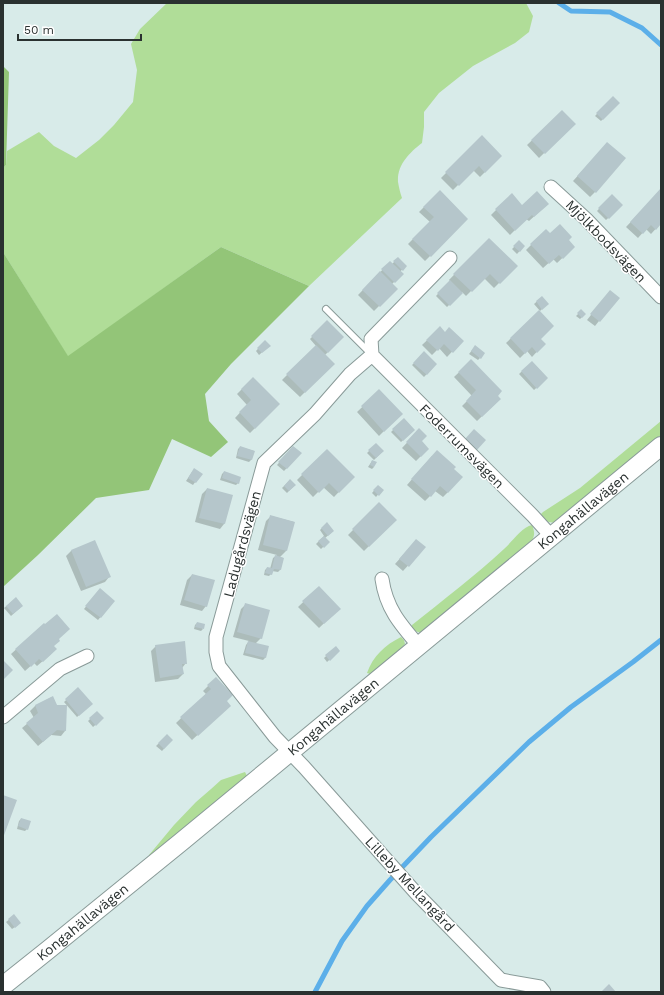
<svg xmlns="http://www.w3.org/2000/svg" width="664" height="995" font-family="'Work Sans',sans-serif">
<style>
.green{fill:#b0dd98}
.forest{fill:#93c578}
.shadow{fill:#0003}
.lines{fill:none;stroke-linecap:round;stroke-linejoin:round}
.stream{stroke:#5cafe9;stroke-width:5}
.building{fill:#b5c6cb}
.lane-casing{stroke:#899a98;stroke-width:8}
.street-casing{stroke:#899a98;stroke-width:15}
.secondary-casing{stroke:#899a98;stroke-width:20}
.lane{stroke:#fff;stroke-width:6}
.street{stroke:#fff;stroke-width:13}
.secondary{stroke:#fff;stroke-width:18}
.labels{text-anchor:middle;stroke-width:3;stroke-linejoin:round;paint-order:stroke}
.street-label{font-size:14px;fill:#2a3130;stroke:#fff}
</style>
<rect width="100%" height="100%" fill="#d8ebe9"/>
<path class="green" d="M167 3H526L533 16 529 32 515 43 473 66 439 93 424 112V127L422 143C409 153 397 165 398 182 399 187 400 193 402 198L309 286 221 247 68 357 3 252V168L6 165 7 151 39 132 54 146 76 158 99 140 114 125 133 102 137 70 131 44 140 29Z
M661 421V435L555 522C550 524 543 520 541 514L543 512 580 488Z
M532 525C535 532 535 536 531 542L421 633 415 631 411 628 412 625C443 600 475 576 504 549 512 542 522 527 532 525Z
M401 637 404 640 405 644C395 655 383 667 370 674L367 673C373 656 385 645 401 637Z
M245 772 247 776 150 857 149 855 174 825 196 802 211 789 221 780Z"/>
<path class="forest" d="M3 66 9 72 6 165 3 168Z
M221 247 309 286 231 364 205 394 209 421 228 442 211 457 172 439 149 490 96 498 38 555 3 587V252L68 356Z"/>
<path class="shadow" d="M613 97 619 103 601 121 595 116Z
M562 112 574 124 539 158 527 145Z
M482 137 501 156 480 177 473 170 453 190 441 178Z
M603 148 595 192 590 197 573 181Z
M661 190V223L651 234 646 229 638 238 626 227Z
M440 191 467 219 425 261 408 244 430 222 419 212Z
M511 195 522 206 548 204 529 221 526 219 510 235 491 215Z
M612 195 622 205 606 220 597 211Z
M546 230 550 234 567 241 574 247 557 263 553 259 543 268 526 250Z
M489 239 516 266 494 288 484 278 466 296 462 292 447 307 436 296 450 281 449 280Z
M519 242 524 246 517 254 512 249Z
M398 258 405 266 400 272 402 274 392 284 396 289 374 311 358 295 390 262 392 264Z
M606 296 599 321 595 326 587 320Z
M542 297 545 306 539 312 540 339 544 344 532 357 527 351 520 358 506 343 540 311 534 304Z
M581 311 585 314 580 319 576 316Z
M327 322 343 337 325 355 333 364 300 397 282 380 316 346 310 339Z
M440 328 445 333 462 341 447 357 439 348 432 355 422 345Z
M265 341 269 346 259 355 256 351Z
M473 349 480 358 478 360 469 354Z
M424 353 436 364 424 377 412 365Z
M471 361 500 399 477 421 462 406 472 396 454 377Z
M532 362 547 378 534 390 519 374Z
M253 378 279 404 250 433 235 418 247 405 237 394Z
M379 391 401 414 379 436 357 412Z
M404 419 414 430 401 442 391 432Z
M419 430 421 441 428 449 416 461 402 448Z
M376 444 383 451 374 460 367 453Z
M240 447 254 451 251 460 249 462 236 458 238 449Z
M293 447 300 454 284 471 277 465Z
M327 450 353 477 334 497 323 487 313 497 297 480Z
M432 456 453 469 448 492 443 497 435 491 425 501 407 485Z
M372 461 374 467 372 469 368 467Z
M192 472 201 474 193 485 186 481Z
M224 472 238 483 236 485 220 480 222 474Z
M290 480 295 485 287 493 282 488Z
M378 486 382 490 376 497 372 493Z
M207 489 232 496 224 524 220 529 195 522 202 494Z
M379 504 395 520 364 551 348 535Z
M271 516 294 522 286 551 280 557 283 558 280 570 278 572 272 571 271 574 269 576 264 575 265 570 267 568 270 569 273 558 277 555 258 550 266 521Z
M322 528 331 533 325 538 328 542 321 549 316 544 324 536 320 530Z
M95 542 109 577 105 582 81 591 66 556 71 551Z
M412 545 425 547 403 571 395 564Z
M192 575 206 606 202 611 180 605 187 580Z
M319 587 339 609 319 628 298 607Z
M98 592 114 601 98 620 84 609Z
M16 598 20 608 11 616 4 608Z
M246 604 261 638 255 644 268 647 265 658 263 660 243 655 246 645 249 641 233 637 241 609Z
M197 623 203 629 201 631 194 629 195 625Z
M44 624 57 639 53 646 51 654 37 666 34 663 25 671 11 654Z
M156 646 186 663 182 668 183 674 178 679 155 682 151 651Z
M336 647 339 651 327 662 324 658Z
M216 678 226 701 225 710 192 740 176 723 206 694 203 691Z
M78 689 91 704 77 717 64 702Z
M52 697 57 706H66L65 731 61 736 51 735 38 746 22 728 34 718 30 711 35 706Z
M97 712 103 718 93 727 88 721Z
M167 735 172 740 162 751 156 746Z
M21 819 27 829 25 831 17 829 19 821Z
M14 916 18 925 12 929 6 922Z"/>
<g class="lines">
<path class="stream" d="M559 3 571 11 610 12 642 28 661 45
M315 992 342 941 367 906 390 880 431 837 529 742 571 707 633 662 661 640"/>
</g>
<path class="building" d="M613 96 620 103 603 120 596 113Z
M562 110 576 124 545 154 531 140Z
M482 135 502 156 485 173 479 166 459 186 445 172Z
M607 142 626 158 596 193 577 176Z
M661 188V224L656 230 651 225 643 234 630 222Z
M440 190 468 219 431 257 412 239 434 217 423 207Z
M537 191 549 204 534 217 532 215 515 231 495 209 512 193 522 205Z
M612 194 623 205 609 219 598 208Z
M560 224 572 237 569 240 575 247 563 259 559 255 549 264 530 244 546 229 550 233Z
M489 238 518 266 500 284 490 274 472 292 453 274Z
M519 240 525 246 520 252 513 246Z
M398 257 407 266 403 271 393 261Z
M390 261 404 274 395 283 381 269Z
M380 271 398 289 380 307 362 290Z
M450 280 463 293 450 306 437 293Z
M610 290 620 298 600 322 590 314Z
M542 296 549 304 542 310 536 301Z
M581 309 586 314 582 318 577 313Z
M539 310 554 326 541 339 546 344 537 353 532 347 525 354 510 338Z
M327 320 344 337 328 353 311 336Z
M440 326 445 332 449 327 464 341 453 353 444 344 438 351 426 340Z
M265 340 271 346 262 353 257 348Z
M316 345 335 364 305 393 286 374Z
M475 345 485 353 481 359 471 351Z
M424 351 437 364 427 375 413 363Z
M471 359 502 391 498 396 501 399 482 417 466 401 476 390 458 372Z
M532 361 548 378 537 389 521 371Z
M253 377 280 404 255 429 239 412 251 400 241 389Z
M379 389 403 414 384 432 361 406Z
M404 418 415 430 403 441 392 429Z
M419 428 427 436 422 441 429 449 421 457 406 442Z
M474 429 486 440 477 450 465 439Z
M376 443 384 451 376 458 368 450Z
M240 446 255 451 252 460 237 456Z
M293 446 302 453 287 469 278 462Z
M327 449 355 477 339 493 329 483 319 493 301 474Z
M437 450 456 467 454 469 463 477 448 493 440 486 431 497 411 479Z
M372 460 377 462 374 467 370 465Z
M194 468 203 474 196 483 188 478Z
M224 471 241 477 239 484 222 478Z
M290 479 296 485 289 491 284 486Z
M378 485 384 490 379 496 373 490Z
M207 488 233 495 225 524 199 518Z
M379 502 397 520 369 547 352 529Z
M270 515 295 522 287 551 263 545Z
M327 522 334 531 328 536 321 528Z
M324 536 330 542 324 548 318 541Z
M416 539 426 547 409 567 399 559Z
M95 540 111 577 86 587 71 550Z
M275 555 284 558 281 570 274 569 272 575 265 573 267 567 272 568Z
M192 574 215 580 207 607 184 600Z
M319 586 341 609 324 624 302 601Z
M100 588 115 601 101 618 85 606Z
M16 597 23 606 13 614 6 606Z
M245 603 270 610 262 639 237 632Z
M57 614 70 629 59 639 60 641 54 646 57 649 43 662 39 659 31 667 15 649 44 623 45 624Z
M197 622 205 624 204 629 195 627Z
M185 641 187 664H182L184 674 160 678 155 645Z
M248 641 269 646 266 658 245 653Z
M336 646 340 651 330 661 325 655Z
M3 660 13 670 3 680Z
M216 677 233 695 227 701 231 706 198 736 180 717 211 689 207 685Z
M78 687 93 704 79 716 65 699Z
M53 696 57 705H67L66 731 57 730 43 742 26 723 38 713 35 705Z
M97 711 104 718 96 726 89 718Z
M167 734 173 740 164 749 158 743Z
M3 795 17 800 3 838Z
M21 818 31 821 28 830 18 826Z
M14 914 21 923 15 928 8 919Z
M609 984 616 992H601Z"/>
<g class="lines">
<g class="lane-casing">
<path id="lane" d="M326 309 370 353"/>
</g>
<g class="street-casing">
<path id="street" d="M551 187 586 219 661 297
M372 355 350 374 315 414 264 463 216 637V652L219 666 275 737 304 767 416 893 501 980 540 987 544 992
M372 355 533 516 552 537
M372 355 371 339 450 258
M382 579C386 608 400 624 419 646
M3 717 60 669 87 656"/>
</g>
<g class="secondary-casing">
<g id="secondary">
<path id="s1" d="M3 986 48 950 181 842 661 446"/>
</g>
</g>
<use href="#lane" class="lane"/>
<use href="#street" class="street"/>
<use href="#secondary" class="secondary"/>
</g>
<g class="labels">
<g class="street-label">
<text transform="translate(606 241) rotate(46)" y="5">Mjölkbodsvägen</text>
<text transform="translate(462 446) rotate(45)" y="5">Foderrumsvägen</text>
<text dy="5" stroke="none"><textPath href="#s1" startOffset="750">Kongahällavägen</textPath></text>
<text transform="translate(242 544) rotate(-75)" y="5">Ladugårdsvägen</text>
<text dy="5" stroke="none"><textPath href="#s1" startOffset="426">Kongahällavägen</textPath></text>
<text transform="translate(410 884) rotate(47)" y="5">Lilleby Mellangård</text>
<text dy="5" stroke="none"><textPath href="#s1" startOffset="102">Kongahällavägen</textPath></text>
</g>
</g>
<rect width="664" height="995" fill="none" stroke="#2a3130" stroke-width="8"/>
<path d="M18 34v6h123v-6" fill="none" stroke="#2a3130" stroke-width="2"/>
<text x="24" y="34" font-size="12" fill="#2a3130" stroke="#ffffff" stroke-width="3" paint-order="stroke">50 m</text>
</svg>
